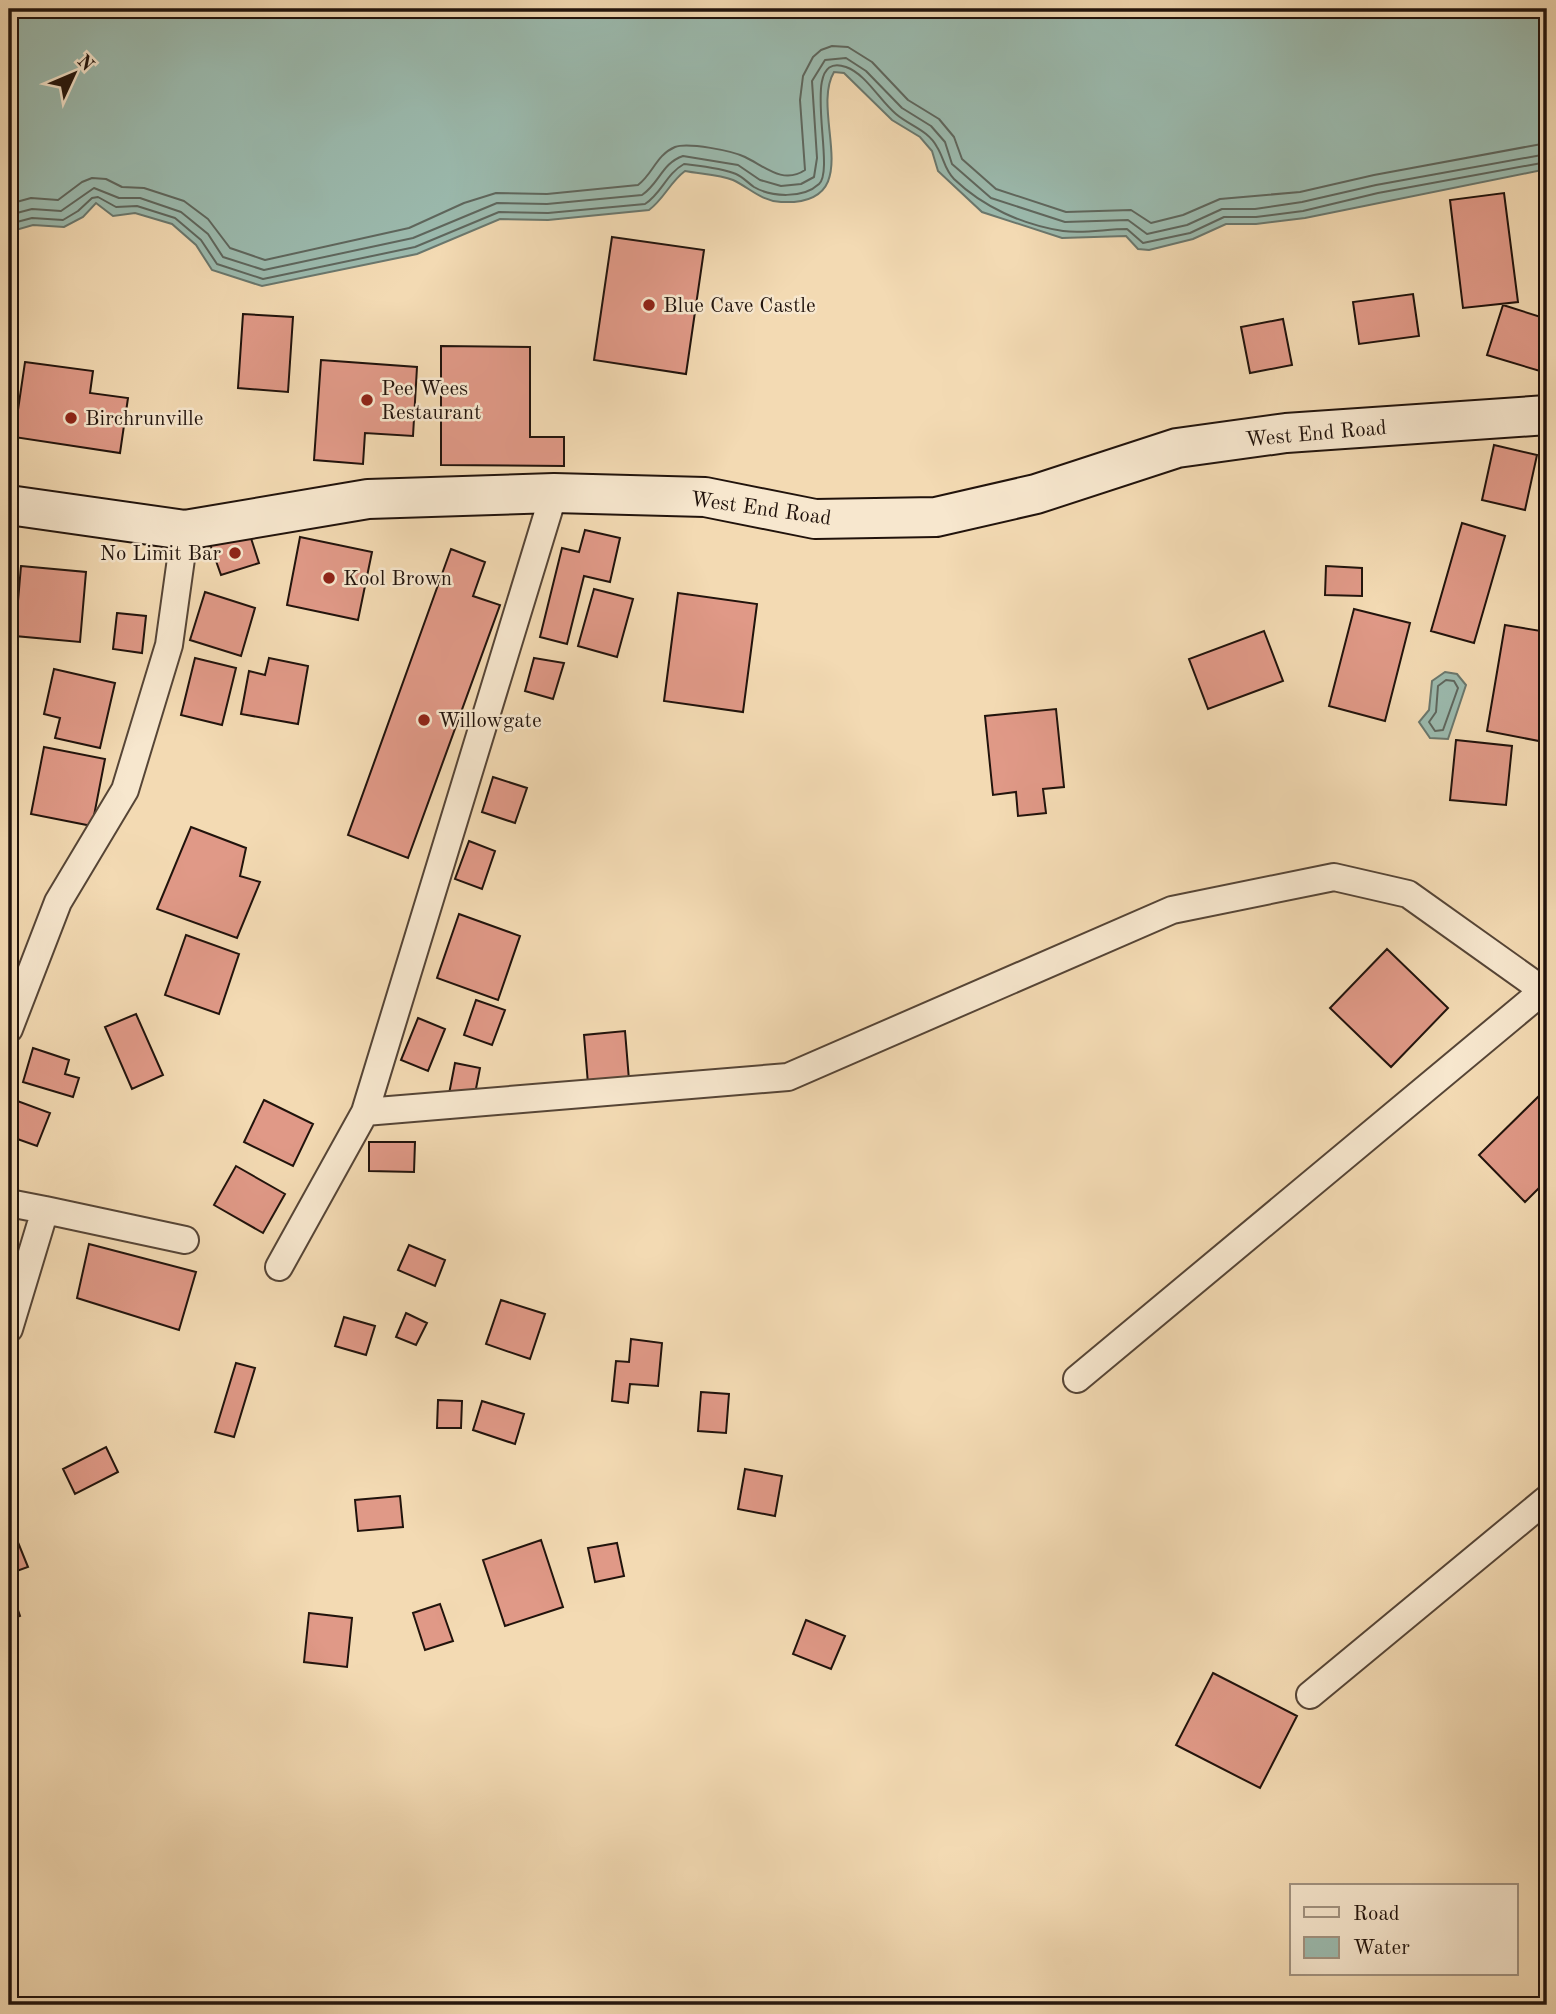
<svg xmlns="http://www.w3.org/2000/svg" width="1556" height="2014" font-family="'Old Standard TT',serif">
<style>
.water{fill:#9bbaae;stroke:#6a776d;stroke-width:2}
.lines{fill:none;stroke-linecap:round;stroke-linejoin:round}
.shore{stroke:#5e665d;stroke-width:2}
.building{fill:#e09987;stroke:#21130c;stroke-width:2}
.street-casing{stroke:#564536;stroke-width:30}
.secondary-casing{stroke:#21130c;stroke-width:42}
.street{stroke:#f7e7ce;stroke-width:26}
.secondary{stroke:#f7e7ce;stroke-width:38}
.poi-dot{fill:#8f2418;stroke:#f7e7ce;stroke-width:2.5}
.labels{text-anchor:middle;stroke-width:5;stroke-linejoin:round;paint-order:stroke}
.poi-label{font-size:21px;fill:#21130c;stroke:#f7e7ce;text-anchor:start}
.street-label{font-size:21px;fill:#21130c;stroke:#f7e7ce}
</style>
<rect width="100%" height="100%" fill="#f3dab3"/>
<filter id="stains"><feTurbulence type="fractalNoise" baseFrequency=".00286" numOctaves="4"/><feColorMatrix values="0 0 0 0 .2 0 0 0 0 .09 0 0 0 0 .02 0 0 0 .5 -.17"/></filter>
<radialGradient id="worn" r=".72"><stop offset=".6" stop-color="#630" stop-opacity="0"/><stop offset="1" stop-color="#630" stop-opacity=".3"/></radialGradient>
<path class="water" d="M9 9H1547V169L1305 218 1256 224H1226L1193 239 1149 250 1138 249 1126 236 1062 238 982 212 938 171 932 151 920 137 892 120 844 73 834 72C809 114 870 206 781 202 761 201 750 188 733 180 719 174 700 174 685 171 670 182 664 199 649 210L548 220 500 219 417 254 262 286 212 270 196 245 172 224 135 213 113 216 96 203 83 217 64 227 33 225 9 232Z
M1445 672 1457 674 1466 685 1448 739 1430 738 1419 722 1429 710 1432 681Z"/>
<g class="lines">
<path class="shore" d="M9 204 31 198 58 200 82 182 92 178 106 179 122 187 144 188 184 201 208 219 230 248 265 260 409 228 464 203 496 193 547 194 638 185C653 174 656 155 675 147 688 142 733 151 745 157 764 166 783 185 805 170L800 100 803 76 813 57 821 50 832 46 848 47 872 62 908 100 939 119 954 137 962 159 996 189 1066 212 1131 210 1151 223 1183 215 1220 199 1300 192 1374 175 1547 143
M9 215 32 209 61 211 94 188 119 198H140L181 212 208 234 223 257 264 270 413 238 497 203 547 204 642 195C659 184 662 163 683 156L738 165 760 180 781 186 801 184 814 177 817 158 812 81 825 60 846 58 866 71 902 108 931 126 945 142 952 164 991 198 1065 222 1128 220 1147 234 1187 225 1222 209H1255L1302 202 1376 185 1547 154
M9 224 32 218 63 220 78 211 92 198 98 197 116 207 137 206 175 218 201 240 217 264 263 279 415 247 499 212 548 213 645 204C662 193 666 174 684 164 700 166 722 168 736 174 743 177 748 183 754 187 771 197 803 199 819 184 837 168 797 49 846 67 866 74 880 101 896 114 910 126 928 130 937 147 944 158 944 169 954 179 983 207 1023 225 1063 231 1084 234 1106 229 1127 229L1143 243 1190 233 1224 217H1256L1303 211 1378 193 1547 162
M1446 680 1454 681 1458 688 1443 730 1435 731 1429 722 1436 712 1438 686Z"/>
</g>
<path class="building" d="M1504 193 1518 302 1463 308 1450 200Z
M612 237 704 250 686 374 594 360Z
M1413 294 1419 336 1359 344 1353 302Z
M1503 305 1547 319V349L1540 371 1487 355Z
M243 314 293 317 288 392 238 388Z
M1283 319 1292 365 1250 373 1241 327Z
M441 346 530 347V437H564V466L441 465Z
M321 360 417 367 413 436 365 433 363 464 314 460Z
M25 362 93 371 90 393 128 398 120 453 14 437Z
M1494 445 1537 455 1525 510 1482 500Z
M1462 523 1505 536 1474 643 1431 631Z
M585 530 620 538 610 582 584 576 567 644 540 637 562 548 579 552Z
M249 532 259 563 221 575 210 544Z
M300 537 372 552 358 620 287 605Z
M451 549 485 562 473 596 500 605 408 858 348 835Z
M21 566 86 572 80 642 15 636Z
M1326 566 1362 568V596L1325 595Z
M594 589 633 599 617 657 578 646Z
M205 592 255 608 241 656 190 640Z
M678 593 757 604 743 712 664 701Z
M1354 609 1410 623 1385 721 1329 706Z
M117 613 146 616 142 653 113 649Z
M1505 625 1547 632V721L1544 742 1487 731Z
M1264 631 1283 681 1208 709 1189 659Z
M195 658 236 668 222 725 181 715Z
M269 658 308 666 298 724 241 714 249 671 265 675Z
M534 658 564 663 553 699 525 691Z
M54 669 115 683 100 748 55 738 60 718 44 714Z
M1056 709 1064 787 1043 789 1046 813 1018 816 1016 792 993 795 985 716Z
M1456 740 1512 746 1506 805 1450 800Z
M44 747 105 759 92 826 31 814Z
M493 777 527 788 515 823 482 812Z
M191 827 246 848 240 876 260 882 237 938 157 909Z
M469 841 495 851 482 889 455 879Z
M459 914 520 936 498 1000 437 978Z
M186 935 239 954 219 1014 165 995Z
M1387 949 1448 1008 1391 1067 1330 1008Z
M476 1000 505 1010 492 1045 464 1035Z
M136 1014 163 1075 132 1089 105 1027Z
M418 1018 445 1029 428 1071 401 1060Z
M625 1031 629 1080 588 1084 584 1035Z
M33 1048 69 1060 65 1074 79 1078 73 1097 23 1082Z
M455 1063 480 1068 474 1099 449 1094Z
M1541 1094 1547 1100V1180L1525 1202 1479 1155Z
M12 1099 50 1113 37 1146 9 1136V1108Z
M264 1100 313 1124 293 1166 244 1142Z
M369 1142H415L414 1172 369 1171Z
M236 1166 285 1194 263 1233 214 1205Z
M89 1244 196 1272 179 1330 77 1298Z
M409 1245 445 1260 435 1286 398 1270Z
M9 1251 20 1255 9 1287Z
M501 1300 545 1314 530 1359 486 1344Z
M406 1313 427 1323 416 1345 396 1337Z
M344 1317 375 1326 366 1355 335 1346Z
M631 1339 662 1343 658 1386 630 1384 628 1403 612 1401 616 1361 629 1362Z
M236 1363 255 1368 234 1437 215 1432Z
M701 1392 729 1394 726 1433 698 1431Z
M438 1400 462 1401 461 1428H437Z
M482 1401 524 1414 515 1444 473 1430Z
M106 1447 118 1472 75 1494 63 1469Z
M745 1469 782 1476 775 1516 738 1509Z
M400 1496 403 1527 358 1531 355 1500Z
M15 1535 28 1567 11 1573 9 1538Z
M541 1540 563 1607 505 1626 483 1560Z
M617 1543 624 1576 595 1582 588 1548Z
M9 1584 20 1616 9 1620Z
M440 1604 453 1641 425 1650 413 1613Z
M309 1613 352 1618 347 1667 304 1662Z
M806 1620 845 1636 831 1669 793 1654Z
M1213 1673 1297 1716 1260 1788 1176 1745Z"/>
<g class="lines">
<g class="street-casing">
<path id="street" d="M9 1029 58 902 125 790 169 645 185 530
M365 1112 788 1077 1172 910 1334 877 1408 894 1547 993
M9 1203 45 1210 9 1329
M45 1210 185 1240
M279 1267 365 1112 554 493
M1077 1379 1544 990
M1310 1695 1547 1499"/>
</g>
<g class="secondary-casing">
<path id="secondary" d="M9 505 185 530 368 499 554 493 705 497 815 519 936 517 1036 494 1177 448 1286 433 1547 415"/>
</g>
<use href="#street" class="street"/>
<use href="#secondary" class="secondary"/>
</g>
<g class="poi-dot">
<circle cx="649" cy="305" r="7"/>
<circle cx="367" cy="400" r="7"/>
<circle cx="71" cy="418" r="7"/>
<circle cx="235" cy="553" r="7"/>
<circle cx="329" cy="578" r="7"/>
<circle cx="424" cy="720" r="7"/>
</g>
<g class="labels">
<g class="poi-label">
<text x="663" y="312">Blue Cave Castle</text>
<text x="381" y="395">Pee Wees<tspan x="381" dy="24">Restaurant</tspan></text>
<text x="85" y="425">Birchrunville</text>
<text x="221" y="560" text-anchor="end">No Limit Bar</text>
<text x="343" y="585">Kool Brown</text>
<text x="438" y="727">Willowgate</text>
</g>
<g class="street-label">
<text transform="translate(1316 433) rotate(-5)" y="7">West End Road</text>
<text transform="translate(761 508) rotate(8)" y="7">West End Road</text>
</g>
</g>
<rect width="1556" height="2014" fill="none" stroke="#f3dab3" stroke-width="35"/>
<rect x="10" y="10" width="1535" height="1993" fill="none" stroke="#21130c" stroke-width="3.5"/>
<rect x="18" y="18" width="1521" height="1979" fill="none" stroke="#21130c" stroke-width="2"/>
<rect x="1290" y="1884" width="228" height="91" fill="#f7e7ce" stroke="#a19280" stroke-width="2"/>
<rect x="1304" y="1907" width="35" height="10" fill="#f7e7ce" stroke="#a19280" stroke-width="2"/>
<text x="1353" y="1920" font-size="21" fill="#21130c">Road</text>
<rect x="1304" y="1937" width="35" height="21" fill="#9bbaae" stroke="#a19280" stroke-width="2"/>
<text x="1353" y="1954" font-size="21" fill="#21130c">Water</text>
<g transform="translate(74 74) rotate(46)" stroke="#f7e7ce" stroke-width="5" paint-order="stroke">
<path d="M0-5L12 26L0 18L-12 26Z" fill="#21130c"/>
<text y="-10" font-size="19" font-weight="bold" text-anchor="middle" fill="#21130c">N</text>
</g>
<rect width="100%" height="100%" filter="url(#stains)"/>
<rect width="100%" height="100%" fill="url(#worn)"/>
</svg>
